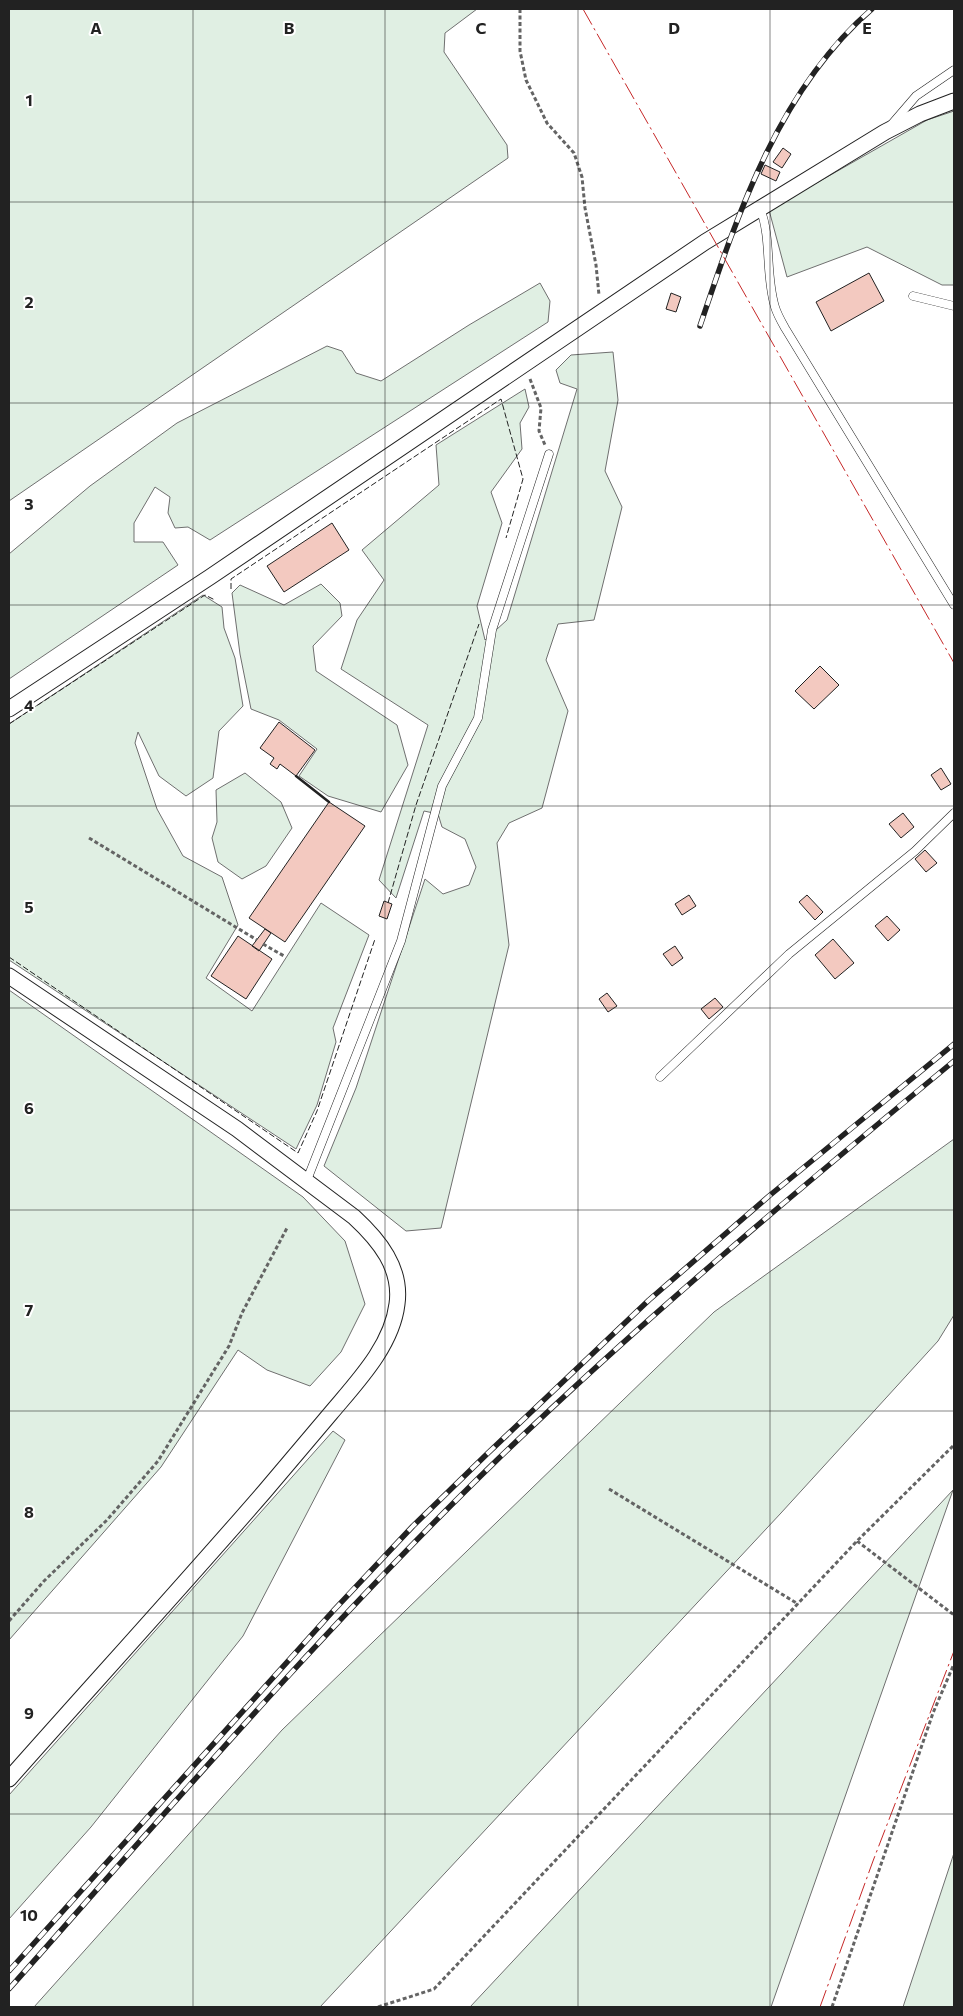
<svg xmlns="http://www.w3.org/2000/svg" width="963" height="2016" font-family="Commissioner,sans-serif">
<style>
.green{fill:#e0efe3;stroke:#6f6f6f}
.building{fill:#f3c9c0;stroke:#222}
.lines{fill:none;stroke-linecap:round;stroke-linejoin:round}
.service-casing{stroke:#222;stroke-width:9}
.minor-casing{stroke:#222;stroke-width:17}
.path{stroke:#646464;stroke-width:3;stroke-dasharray:4 2.5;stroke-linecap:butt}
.service{stroke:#fff;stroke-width:8}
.minor{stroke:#fff;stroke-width:15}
.rail-casing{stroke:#222;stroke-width:5.5}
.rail{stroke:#fff;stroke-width:4;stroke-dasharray:11;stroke-linecap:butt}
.fence{stroke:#222;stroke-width:1;stroke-dasharray:6 2.5;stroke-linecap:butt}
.wall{stroke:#222;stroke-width:2.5}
.power{stroke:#c62828;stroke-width:1;stroke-dasharray:18 4 2.5 4;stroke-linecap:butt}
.grid{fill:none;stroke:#222;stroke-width:1;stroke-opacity:0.55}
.grid-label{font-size:16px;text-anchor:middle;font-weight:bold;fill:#222;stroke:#fff;stroke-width:4;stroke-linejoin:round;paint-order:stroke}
</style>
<rect width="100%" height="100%" fill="#fff"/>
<path class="green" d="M9 9H477L445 33 444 52 507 145 508 158 9 501Z
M954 111V285H942L867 247 787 277 769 210 927 120Z
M540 283 550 301 548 322 210 540 188 527 175 528 168 513 170 497 155 487 134 523V542H163L178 565 9 679V554L90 486 177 423 327 346 342 351 356 373 381 381 469 325Z
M613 352 618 400 605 471 622 507 594 620 558 624 546 660 568 711 542 808 509 823 497 843 509 945 441 1228 406 1231 324 1166 356 1088 425 879 443 894 469 885 476 867 465 839 442 827 438 814 424 811 396 898 379 880 428 725 341 669 357 620 384 580 362 550 439 485 436 445 525 389 529 407 520 423 522 449 491 492 502 523 477 606 485 640 507 620 577 389 560 383 556 370 571 355Z
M321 584 340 603 342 616 313 646 316 671 397 725 408 765 381 812 328 796 299 776 317 749 279 720 251 709 240 654 232 593 240 585 284 605Z
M203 595 222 607 224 628 235 658 243 706 219 731 213 778 186 796 159 776 138 732 135 743 157 809 183 856 222 877 238 925 206 978 252 1011 321 903 369 935 333 1028 336 1042 317 1105 296 1149 9 960V724Z
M245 773 281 802 292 828 266 866 242 879 218 862 212 838 217 822 216 790Z
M9 990 303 1197 345 1241 365 1304 341 1352 310 1386 267 1370 238 1350 161 1467 9 1640Z
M954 1139V1315L938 1341 781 1513 320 2007H34L282 1730 714 1312Z
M333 1431 345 1440 243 1636 91 1827 9 1919V1795Z
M953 1490 771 2007H470Z
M954 1853V2007H903Z"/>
<path class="building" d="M783 148 791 154 782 168 773 162Z
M765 165 780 172 776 181 761 174Z
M869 273 884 301 831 331 816 302Z
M671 293 681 297 676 312 666 309Z
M332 523 349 550 284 592 267 566Z
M820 666 839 685 814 709 795 691Z
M279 722 315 750 296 776 280 764 277 769 270 764 274 758 260 748Z
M941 768 951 784 941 790 931 775Z
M329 802 365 826 285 942 249 918Z
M903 813 914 827 901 838 889 824Z
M925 850 937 863 926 872 915 859Z
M689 895 696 906 682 915 675 904Z
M807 895 823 912 815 920 799 902Z
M384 901 392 904 387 919 379 916Z
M887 916 900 930 888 941 875 926Z
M265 929 271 933 259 951 252 946Z
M238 936 272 959 246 999 211 976Z
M833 939 854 963 835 979 815 955Z
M675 946 683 958 672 966 663 954Z
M607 993 617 1006 608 1012 599 999Z
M715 998 723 1007 709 1019 701 1009Z"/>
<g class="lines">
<g class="service-casing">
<path id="service" d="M891 125 916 96 954 70
M760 208C772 239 765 274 775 307 777 314 781 321 785 328L954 605
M913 296 954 306
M660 1077 789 954 915 851 954 813
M307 1180 401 941 442 786 478 718 492 630 549 454"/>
</g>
<g class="minor-casing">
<path id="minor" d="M9 709 210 577 705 242 885 132 920 114 954 101
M9 976 237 1129 354 1217C379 1240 402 1268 397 1304 392 1346 357 1382 331 1413 309 1439 287 1465 265 1491 181 1588 94 1683 9 1779"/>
</g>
<path class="path" d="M520 9V51L526 80 547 123 574 153 582 177 585 208 596 265 599 295
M530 379 541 408 539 431 545 445
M89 838 257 940
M263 944 284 956
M609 1489 798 1604
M857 1541 954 1615
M9 1621 44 1581 107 1520 158 1461 229 1346 242 1313 287 1228
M378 2007 434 1989 857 1541 954 1445
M832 2007 933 1713 954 1664"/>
<use href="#service" class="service"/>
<use href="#minor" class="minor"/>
<g class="rail-casing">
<path id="rail" d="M700 326C738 213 779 89 872 9
M9 1971 334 1610 413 1526 488 1453 649 1300 769 1196 954 1044
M9 1989C168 1810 325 1627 497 1460 643 1319 798 1190 954 1061"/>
</g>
<use href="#rail" class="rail"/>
<path class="fence" d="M231 589V579L501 399 523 479 506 538
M9 724 205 595 215 600
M388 903 416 805 479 624
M9 957 298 1153 317 1111 375 939"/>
<path class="wall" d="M296 776 329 802"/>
<path class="power" d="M583 9 954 663
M820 2007 873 1861 954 1651"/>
</g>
<path class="grid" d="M193 9V2007M385 9V2007M578 9V2007M770 9V2007M9 202H954M9 403H954M9 605H954M9 806H954M9 1008H954M9 1210H954M9 1411H954M9 1613H954M9 1814H954"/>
<g class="grid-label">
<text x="96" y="34">A</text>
<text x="289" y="34">B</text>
<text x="481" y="34">C</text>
<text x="674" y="34">D</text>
<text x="867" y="34">E</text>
<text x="29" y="106">1</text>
<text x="29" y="308">2</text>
<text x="29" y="510">3</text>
<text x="29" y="711">4</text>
<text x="29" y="913">5</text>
<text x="29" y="1114">6</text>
<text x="29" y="1316">7</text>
<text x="29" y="1518">8</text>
<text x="29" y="1719">9</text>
<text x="29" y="1921">10</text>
</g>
<rect width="963" height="2016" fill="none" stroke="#222222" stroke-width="20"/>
</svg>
